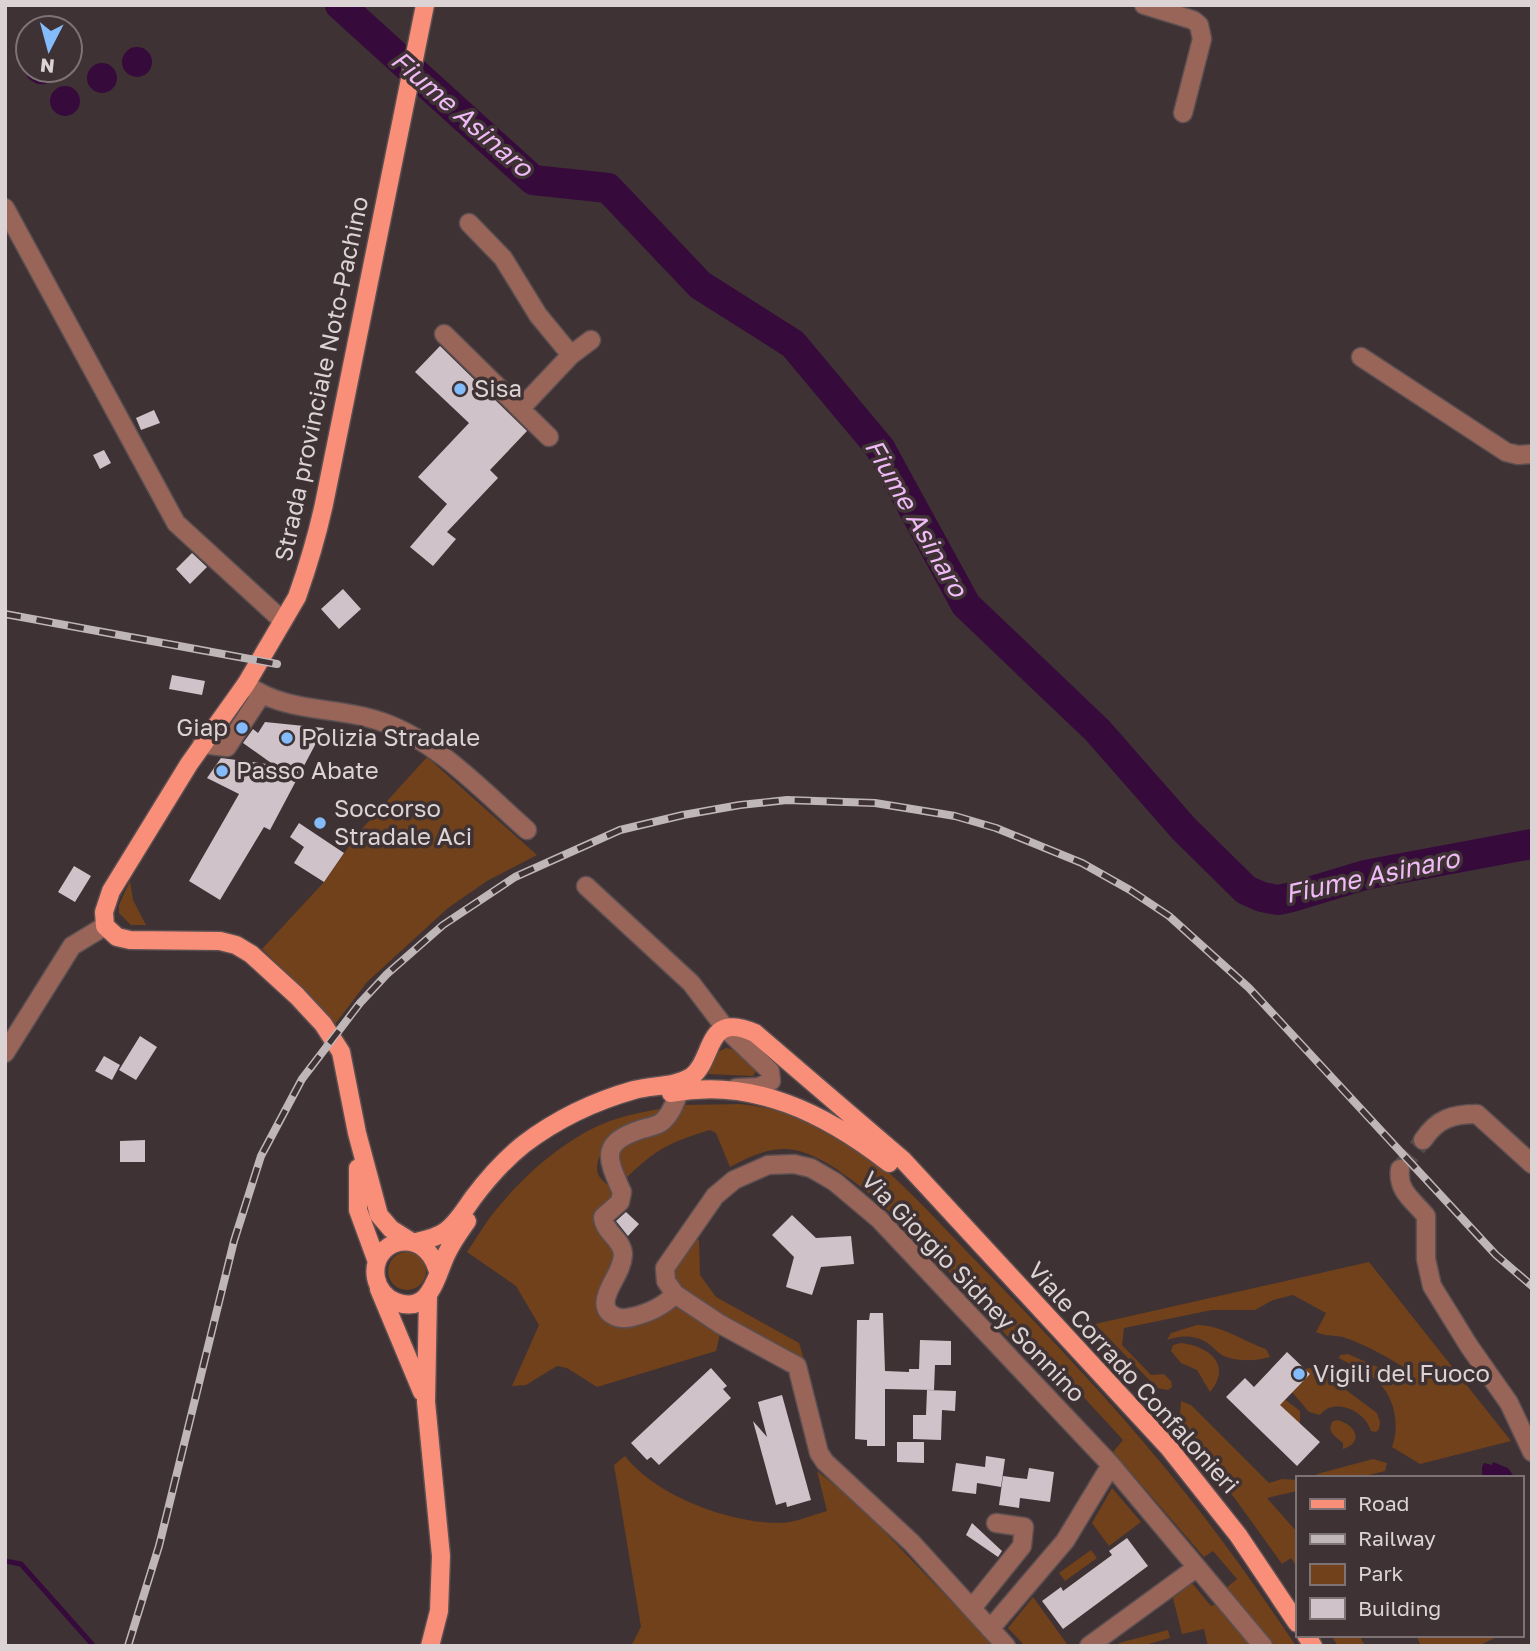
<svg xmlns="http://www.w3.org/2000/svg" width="1537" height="1651" font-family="'Golos Text',sans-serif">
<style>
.green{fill:#70411a}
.water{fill:#360a3b}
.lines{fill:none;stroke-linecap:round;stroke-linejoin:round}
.stream{stroke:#360a3b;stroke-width:5}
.river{stroke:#360a3b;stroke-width:30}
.building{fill:#cfc2c8}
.minor-tunnel{stroke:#564a4c;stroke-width:18;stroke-dasharray:18 9;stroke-linecap:butt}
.minor-casing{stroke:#5b4f51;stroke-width:21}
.major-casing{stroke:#5b4f51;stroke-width:21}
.minor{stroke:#996559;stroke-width:18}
.major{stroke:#f98f78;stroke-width:18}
.rail-casing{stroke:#bfb6b7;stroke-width:8}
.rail{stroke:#3f3234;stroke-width:5;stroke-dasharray:16;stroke-linecap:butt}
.poi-dot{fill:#84bcfb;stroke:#3f3234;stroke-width:2.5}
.labels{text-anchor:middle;stroke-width:7;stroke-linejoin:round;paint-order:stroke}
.street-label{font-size:24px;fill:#dbd3d4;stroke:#3f3234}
.poi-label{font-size:24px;fill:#dbd3d4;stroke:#3f3234;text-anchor:start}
.water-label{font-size:26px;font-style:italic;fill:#f0baf7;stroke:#3f3234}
</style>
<rect width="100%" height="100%" fill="#3f3234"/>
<path class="green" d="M427 757 537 855 487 881 448 908 367 982 333 1027 290 977 262 949 324 882 359 832Z
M130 881 133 900 146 925H131L119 913V905Z
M726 1048 737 1050 757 1069 753 1076 708 1074 715 1053Z
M740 1104C775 1108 811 1117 841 1136 893 1169 934 1218 977 1262 1050 1337 1122 1413 1187 1495 1226 1544 1261 1594 1296 1646H1273L1226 1588 1237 1579 1213 1551 1204 1557 1113 1452 1123 1440 1022 1330 1010 1339C966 1292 849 1149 785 1149 764 1149 747 1158 730 1167L716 1133 710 1130C668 1143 656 1149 624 1180L615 1160 622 1143 683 1105Z
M664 1108 666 1112C652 1118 624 1127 614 1136 605 1145 592 1163 599 1176 603 1182 610 1186 615 1192 612 1205 596 1208 593 1222L618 1254 603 1314 675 1304 720 1334 716 1351 597 1387 567 1368 557 1366 526 1385 512 1386 539 1325 516 1286 467 1252C478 1236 488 1218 501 1204 529 1170 574 1132 616 1119 632 1114 648 1111 664 1108Z
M696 1239 699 1240 700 1275 716 1297 799 1343 804 1359C781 1343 678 1301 675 1277 674 1264 689 1249 696 1239Z
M388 1271a19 19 0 1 1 38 0a19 19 0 1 1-38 0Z
M1369 1262 1511 1441 1420 1464 1392 1447C1400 1426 1395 1397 1377 1381 1367 1372 1351 1365 1339 1358L1340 1355 1348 1354 1402 1378 1412 1373C1394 1360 1364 1344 1343 1337 1333 1335 1326 1337 1316 1332L1326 1313 1293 1295 1273 1300 1255 1310H1212L1124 1328 1122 1345 1151 1375 1164 1374 1171 1381 1172 1387 1168 1390 1157 1388 1095 1324Z
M1197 1325C1222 1325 1243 1341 1266 1349L1270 1357C1256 1361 1238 1362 1224 1356 1217 1353 1213 1346 1206 1342 1194 1335 1180 1335 1167 1340L1171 1333Z
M1181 1343C1208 1346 1233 1364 1210 1392L1197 1370 1181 1363 1171 1351 1173 1345Z
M1310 1368 1330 1378 1377 1413 1380 1422 1379 1429 1376 1432 1371 1431C1365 1410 1333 1397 1320 1415L1309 1412 1292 1392 1310 1374 1305 1369Z
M1279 1395 1300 1411V1424L1274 1400Z
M1181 1401 1191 1405 1269 1483 1282 1479 1297 1480V1491L1267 1498 1297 1532V1567L1291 1558 1282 1564 1236 1500 1179 1431Z
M1337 1420C1355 1424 1365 1442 1343 1449V1443C1335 1436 1327 1433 1332 1422Z
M625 1456C656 1496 729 1523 779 1523 795 1523 812 1515 827 1511L817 1471 857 1503 994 1646H631L641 1627 614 1465Z
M1373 1459 1387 1463 1385 1471 1357 1478H1313L1317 1474Z
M1112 1488 1141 1522 1109 1546 1092 1523Z
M1091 1550 1097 1558 1065 1581 1059 1573Z
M1192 1583 1211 1606 1216 1604 1253 1646H1208L1204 1629 1182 1634 1173 1598Z
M1033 1597 1067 1644 1065 1646H1025L1008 1628Z
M1168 1630 1170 1638 1141 1646H1119V1643Z
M1331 1635H1359L1365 1646H1338Z
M1416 1635H1501L1478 1646H1421Z"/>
<path class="water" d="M34 26 51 28H28V70H63C30 115 0 41 34 26Z
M122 62a15 15 0 1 1 30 0a15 15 0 1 1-30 0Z
M87 78a15 15 0 1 1 30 0a15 15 0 1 1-30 0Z
M50 101a15 15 0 1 1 30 0a15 15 0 1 1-30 0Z
M1493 1462 1508 1468 1515 1478 1482 1477V1467L1484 1463 1492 1465Z"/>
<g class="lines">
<path class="stream" d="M5 1561 21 1564 92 1644"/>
<path class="river" d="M340 5 533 180 608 188 700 285 793 344 880 448 966 605 1097 730 1184 829 1246 890 1262 897 1278 900 1292 897 1365 875 1532 844"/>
</g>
<path class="building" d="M440 346 527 431 490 470 498 478 447 532 456 539 433 566 410 547 447 504 418 477 469 423 415 372Z
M154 410 160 423 141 430 136 418Z
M104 450 111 463 100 469 93 455Z
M192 553 207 567 190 584 176 569Z
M343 589 361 609 339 629 321 609Z
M172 675 205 681 202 695 169 689Z
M265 722 324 728 270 830 264 827 220 900 189 881 239 794 207 778 221 758 274 765 243 743 253 729 258 733Z
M299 823 344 853 324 882 294 863 304 847 290 837Z
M74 866 91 876 75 902 58 892Z
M140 1036 157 1047 136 1080 119 1070Z
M104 1056 120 1065 112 1080 95 1071Z
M145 1140V1162H120V1141Z
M626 1212 639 1224 628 1236 616 1221Z
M792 1215 816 1238 851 1236 854 1264 821 1267 812 1295 786 1287 794 1257 772 1235Z
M870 1313H883L885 1371 909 1372V1369H919L920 1340 951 1341V1365H935L934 1390 885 1389V1446H867V1440L855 1439 857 1320H869Z
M1287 1352 1310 1374 1280 1405 1320 1442 1297 1466 1226 1397 1245 1378 1254 1387Z
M711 1368 727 1386 723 1389 731 1398 659 1465 651 1457 647 1460 631 1443Z
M927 1390 956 1391 955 1411 942 1410 941 1440 913 1439V1415H926Z
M782 1395 811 1500 787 1507 786 1502 776 1505 753 1421 767 1437 758 1402Z
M897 1442H924V1463L897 1462Z
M986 1456 1005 1459 1001 1487 977 1483 976 1494 952 1491 956 1463 985 1467Z
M1029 1468 1054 1472 1050 1502 1020 1498 1019 1508 999 1505 1003 1476 1027 1479Z
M972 1523 1002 1551 998 1557 966 1535Z
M1127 1538 1148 1566 1063 1629 1042 1601 1061 1587 1063 1591 1112 1555 1109 1551Z"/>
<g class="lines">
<path class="minor-tunnel" d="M1400 1169 1423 1140"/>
<g class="minor-casing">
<path id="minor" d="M1144 5 1193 20 1199 25 1202 39 1183 113
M5 208 176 523 283 621
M469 223 503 258 538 315 571 355
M444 334 549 437
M1361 357 1506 452 1518 455 1532 454
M520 409 571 355 591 340
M246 684C288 715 337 705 385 723 439 743 484 792 527 830
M202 744 227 747 261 695
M586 886 691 983 726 1029 770 1071 771 1081 759 1087 736 1088
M5 1053 72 946 105 926
M1423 1140C1437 1119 1452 1114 1477 1114L1532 1164
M1400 1169C1397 1191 1413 1200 1426 1216V1259L1432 1286 1469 1346 1509 1403 1532 1452
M675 1294C663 1307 649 1313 632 1317 617 1321 600 1313 607 1295 611 1282 622 1270 623 1255 623 1239 604 1233 603 1217L620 1202 622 1192C607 1158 599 1143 642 1129 649 1127 658 1126 663 1121 672 1113 675 1102 679 1092
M972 1608 1022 1546 1024 1527 996 1523
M990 1629 1065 1541 1111 1465
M1006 1646 912 1543 825 1462 819 1453 797 1366 720 1324 675 1294 666 1281 665 1268 715 1196 734 1180 768 1165 794 1164 811 1168 835 1182 879 1219 1111 1465 1263 1646
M1089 1646 1196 1568"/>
</g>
<g class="major-casing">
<path id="major" d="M671 1093C753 1077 826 1114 889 1163
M358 1168V1210L377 1262
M410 1241 391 1229 379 1215 357 1133 341 1052 323 1024 297 996 251 954 236 945 220 941 130 940 117 937 105 926 104 912 111 891 189 764 246 684 297 597C308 566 317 536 324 504L425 5
M416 1242C426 1240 438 1237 446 1231 457 1223 465 1209 473 1198 488 1178 505 1159 524 1144 557 1119 595 1101 634 1090 652 1085 675 1087 691 1077 715 1060 704 1010 755 1033L903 1160 1169 1448 1238 1535 1297 1623
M438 1272C426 1223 369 1239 376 1278 378 1288 385 1298 396 1302 431 1315 436 1275 447 1253 452 1242 460 1231 467 1221
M379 1289 422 1392
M428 1295 426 1402 441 1556 439 1611 430 1646
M1306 1635 1313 1646"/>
</g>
<use href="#minor" class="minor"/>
<use href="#major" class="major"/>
<g class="rail-casing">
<path id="rail" d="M5 614 277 664
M128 1646 159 1546 234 1241 261 1156 302 1079 360 1003 387 974 443 925 515 877 620 830 683 815 740 805 787 800 875 803 955 816 996 828 1082 863 1130 890 1169 916 1249 988 1496 1255 1532 1286"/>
</g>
<use href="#rail" class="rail"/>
</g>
<g class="poi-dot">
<circle cx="460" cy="389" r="7"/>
<circle cx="242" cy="728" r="7"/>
<circle cx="287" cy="738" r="7"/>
<circle cx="222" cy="771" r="7"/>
<circle cx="320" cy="823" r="7"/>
<circle cx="1299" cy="1374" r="7"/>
</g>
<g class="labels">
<g class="street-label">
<text transform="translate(322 379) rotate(-78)" y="8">Strada provinciale Noto-Pachino</text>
<text transform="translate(973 1287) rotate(46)" y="8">Via Giorgio Sidney Sonnino</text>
<text transform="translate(1133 1378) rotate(48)" y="8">Viale Corrado Confalonieri</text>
</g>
<g class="poi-label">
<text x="474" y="397">Sisa</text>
<text x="228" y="736" text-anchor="end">Giap</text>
<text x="301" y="746">Polizia Stradale</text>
<text x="236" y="779">Passo Abate</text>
<text x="334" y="817">Soccorso<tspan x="334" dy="28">Stradale Aci</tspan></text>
<text x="1313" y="1382">Vigili del Fuoco</text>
</g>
<g class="water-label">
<text transform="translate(462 114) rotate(41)" y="9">Fiume Asinaro</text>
<text transform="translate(916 518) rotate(60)" y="9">Fiume Asinaro</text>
<text transform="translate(1372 876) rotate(-12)" y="9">Fiume Asinaro</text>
</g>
</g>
<rect width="1537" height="1651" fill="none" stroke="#dbd3d4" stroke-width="14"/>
<rect x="1296" y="1476" width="228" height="161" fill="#3f3234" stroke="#7d7274" stroke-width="2"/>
<rect x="1310" y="1499" width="35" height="10" fill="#f98f78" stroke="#7d7274" stroke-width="2"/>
<text x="1358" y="1511" font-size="21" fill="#dbd3d4">Road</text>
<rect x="1310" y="1534" width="35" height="10" fill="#bfb6b7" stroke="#7d7274" stroke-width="2"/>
<text x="1358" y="1546" font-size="21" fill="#dbd3d4">Railway</text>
<rect x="1310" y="1564" width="35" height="21" fill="#70411a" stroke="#7d7274" stroke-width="2"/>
<text x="1358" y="1581" font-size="21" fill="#dbd3d4">Park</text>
<rect x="1310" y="1598" width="35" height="21" fill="#cfc2c8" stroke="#7d7274" stroke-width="2"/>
<text x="1358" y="1616" font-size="21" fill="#dbd3d4">Building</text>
<g transform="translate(49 49) rotate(186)"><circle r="33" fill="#3f3234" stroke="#7d7274" stroke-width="2"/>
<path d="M0-5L12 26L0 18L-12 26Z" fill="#84bcfb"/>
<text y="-10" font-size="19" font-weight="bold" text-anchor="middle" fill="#dbd3d4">N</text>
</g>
</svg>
